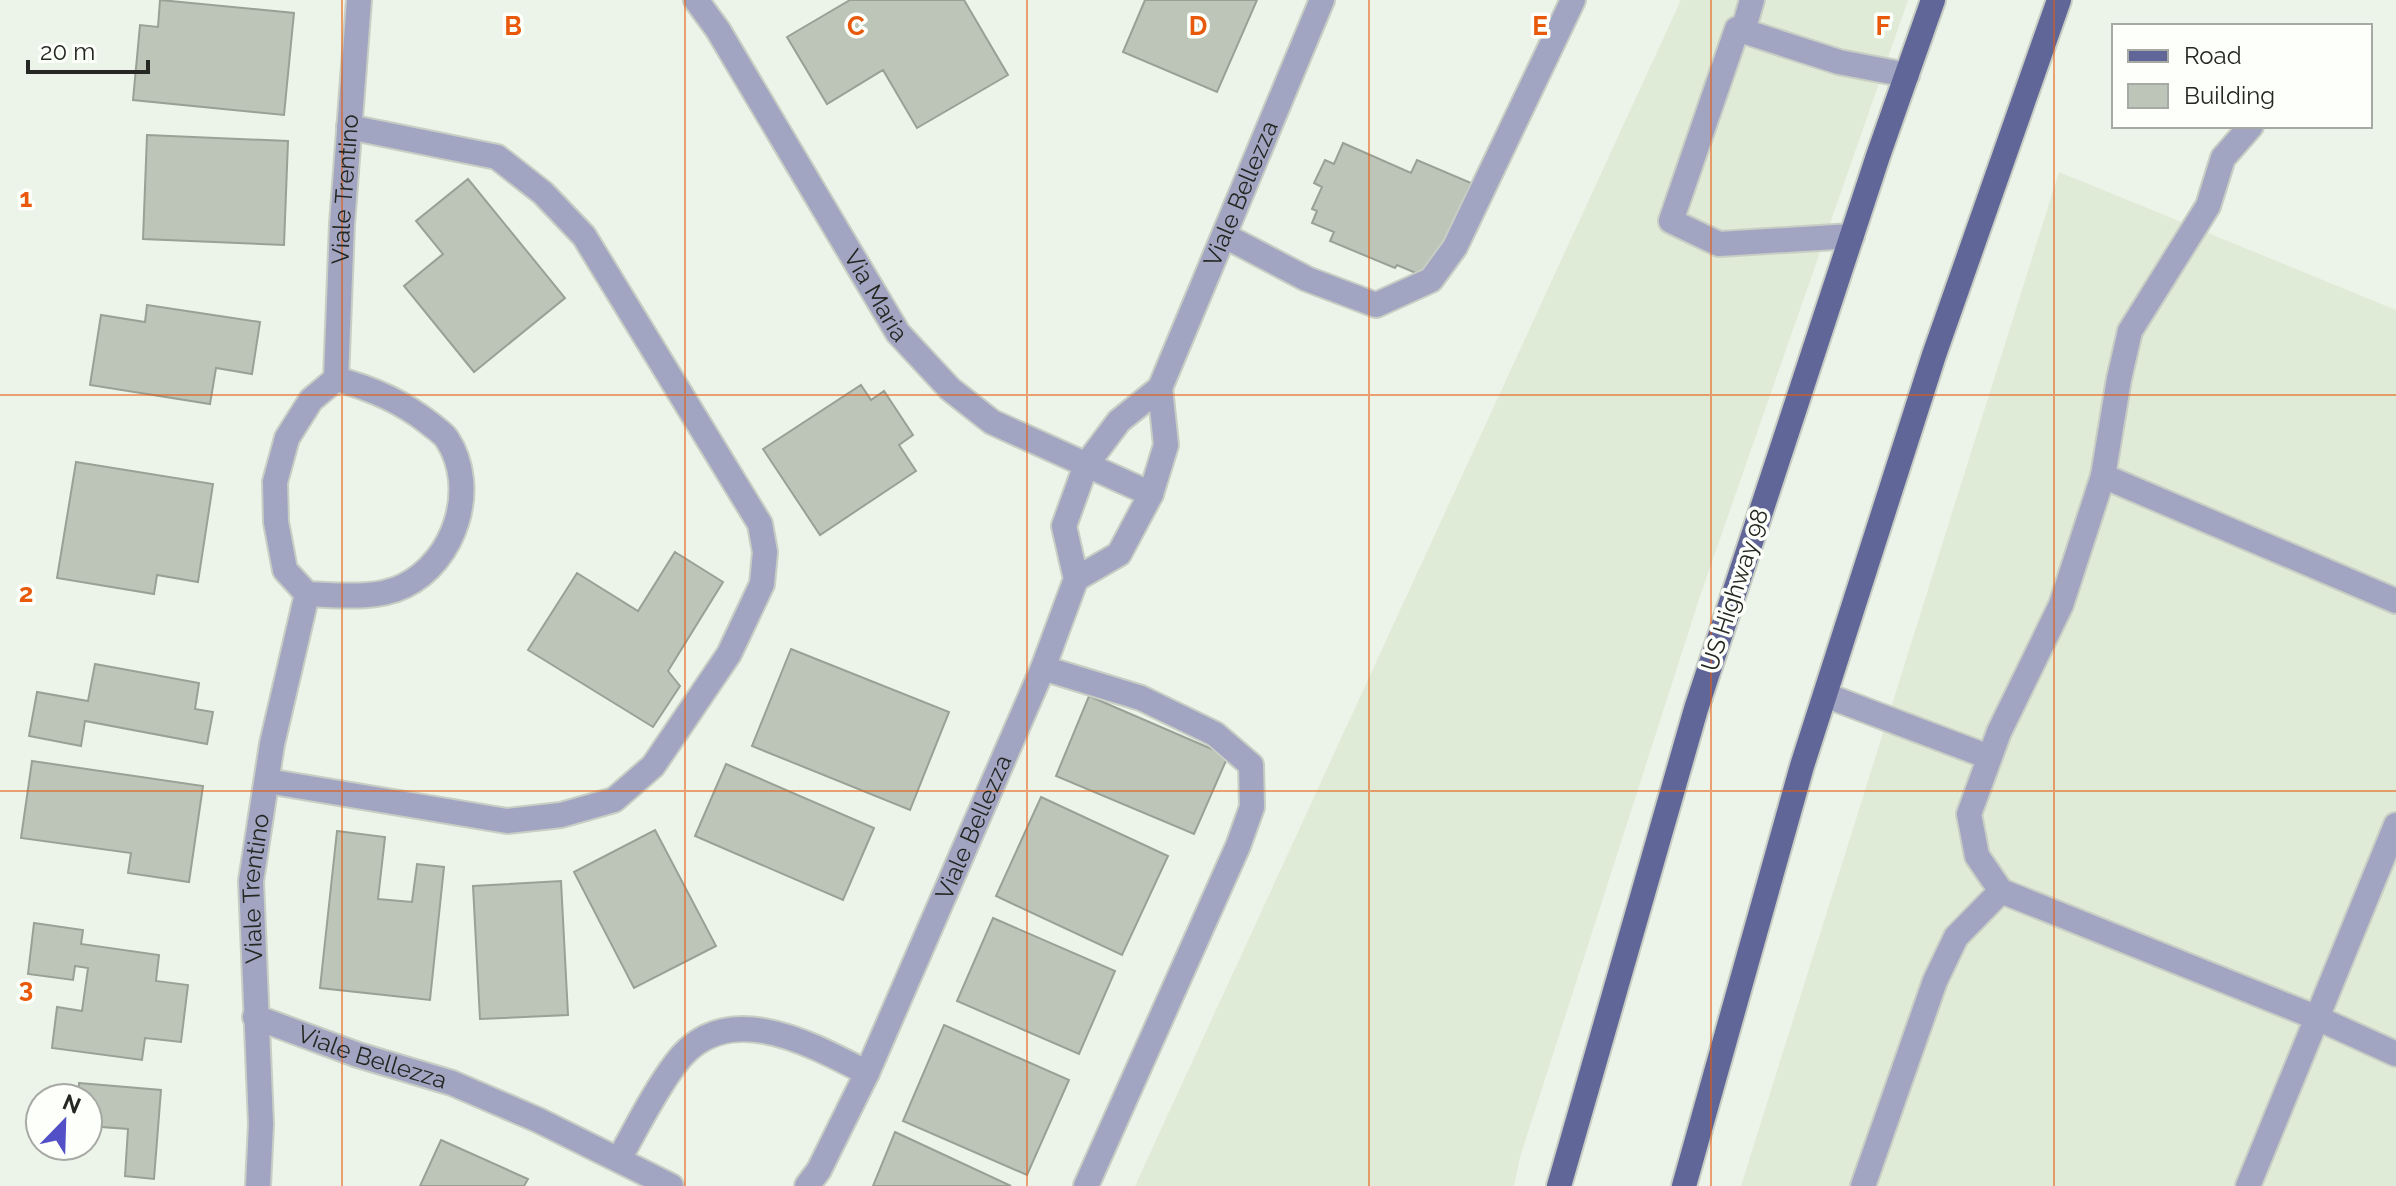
<svg xmlns="http://www.w3.org/2000/svg" width="2396" height="1186" font-family="Raleway,sans-serif">
<style>
.built{fill:#dfead7}
.building{fill:#bdc4b8;stroke:#99a095;stroke-width:2}
.lines{fill:none;stroke-linecap:round;stroke-linejoin:round}
.lane-casing{stroke:#c8cec4;stroke-width:28}
.street-casing{stroke:#c8cec4;stroke-width:28}
.primary-casing{stroke:#c8cec4;stroke-width:28}
.lane{stroke:#a1a5c2;stroke-width:24}
.street{stroke:#a1a5c2;stroke-width:24}
.primary{stroke:#616698;stroke-width:24}
.grid{fill:none;stroke:#e8590c;stroke-width:2;stroke-opacity:0.55}
.labels{text-anchor:middle;stroke-width:7;stroke-linejoin:round;paint-order:stroke}
.street-label{font-size:24px;fill:#242722;stroke:#fcfffa}
.grid-label{font-size:26px;text-anchor:middle;font-weight:bold;fill:#e8590c;stroke:#fcfffa;stroke-width:7;stroke-linejoin:round;paint-order:stroke}
</style>
<rect width="100%" height="100%" fill="#ecf3e8"/>
<path class="built" d="M1681 0H1908L1700 596 1520 1157 1514 1186H1135Z
M2059 172 2396 310V1186H1741Z"/>
<path class="building" d="M160 0 294 13 284 115 133 100 140 25 158 27Z
M850 0H964L1008 75 917 128 883 70 827 104 787 37Z
M1145 0H1257L1217 92 1123 52Z
M147 135 288 141 284 245 143 239Z
M1343 143 1411 173 1417 160 1471 183 1430 279 1397 265 1395 268 1330 241 1334 232 1312 223 1317 211 1312 209 1322 187 1314 183 1325 160 1334 164Z
M468 179 565 298 474 372 404 286 443 254 416 221Z
M147 305 260 322 252 374 216 368 210 404 90 385 101 315 145 322Z
M861 385 871 400 884 391 913 435 899 445 916 471 820 535 763 449Z
M76 462 213 484 198 582 157 575 154 594 57 578Z
M675 552 723 582 668 671 680 686 653 727 528 650 577 573 638 611Z
M791 649 949 712 910 810 752 746Z
M95 664 199 683 195 709 213 712 207 744 85 721 81 746 29 736 37 692 88 701Z
M1089 696 1228 756 1194 834 1056 776Z
M32 761 203 786 189 882 128 873 131 853 21 838Z
M726 764 874 828 843 900 695 836Z
M1041 797 1168 856 1122 955 996 896Z
M655 830 716 946 634 988 574 872Z
M337 831 385 837 378 899 412 902 417 864 444 867 430 1000 320 988Z
M561 881 568 1015 480 1019 473 886Z
M993 918 1115 971 1079 1054 957 1001Z
M34 923 83 930 81 944 159 955 156 981 188 985 181 1042 145 1038 142 1060 52 1048 57 1007 82 1011 88 968 75 966 73 980 28 974Z
M944 1025 1069 1080 1027 1175 903 1121Z
M79 1083 161 1090 154 1179 125 1176 128 1129 88 1126V1098H79Z
M895 1132 1011 1186H873Z
M441 1140 528 1179 524 1186H420Z"/>
<g class="lines">
<g class="lane-casing">
<path id="lane" d="M1743 31 1752 0
M1225 236 1307 279 1376 305 1431 280 1455 247 1573 0
M1852 236 1719 244 1671 221 1737 29 1839 62 1907 75
M2103 476 2396 601
M1043 668 1141 698 1215 734 1251 765 1252 807 1238 846 1086 1186
M1825 695 1989 757
M1863 1186 1935 981 1956 937 2001 891
M2248 1186 2396 825"/>
</g>
<g class="street-casing">
<g id="street">
<path id="s1" d="M696 0 718 30 898 333 950 389 992 422 1151 494"/>
<path d="M2251 126 2223 158 2208 206 2130 331 2119 379 2103 476 2061 605 1999 732 1969 814 1977 856 2001 891 2315 1017 2396 1054"/>
<path d="M336 379C371 388 401 401 429 423 435 428 443 433 447 439 479 488 455 561 404 586 375 600 338 595 307 594L285 570 276 522 275 482 287 438 311 400Z"/>
<path id="s2" d="M336 379 342 224 359 0"/>
<path d="M1076 579 1119 554 1151 494 1166 445 1160 388"/>
<path d="M267 781 507 821 561 815 614 800 653 766 729 654 762 584 765 552 760 524 584 236 543 193 497 157 349 127"/>
<path id="s3" d="M255 1017 358 1055 452 1083 538 1120 671 1186"/>
<path d="M619 1159C637 1127 654 1092 676 1063 726 996 811 1044 867 1073"/>
<path id="s4" d="M258 1186 261 1124 251 881 272 744 307 594"/>
<path id="s5" d="M807 1186 819 1170 867 1073 1043 668 1076 579 1064 526 1086 465 1119 421 1160 388 1322 0"/>
</g>
</g>
<g class="primary-casing">
<path id="primary" d="M1559 1186 1696 709 1878 156 1933 0
M1684 1186 1802 766 1934 355 2059 0"/>
</g>
<use href="#lane" class="lane"/>
<use href="#street" class="street"/>
<use href="#primary" class="primary"/>
</g>
<path class="grid" d="M342 0V1186M685 0V1186M1027 0V1186M1369 0V1186M1711 0V1186M2054 0V1186M0 395H2396M0 791H2396"/>
<g class="labels">
<g class="street-label">
<text dy="8" stroke="none"><textPath href="#s2" startOffset="190">Viale Trentino</textPath></text>
<text dy="8" stroke="none"><textPath href="#s5" startOffset="1102">Viale Bellezza</textPath></text>
<text dy="8" stroke="none"><textPath href="#s1" startOffset="346">Via Maria</textPath></text>
<text transform="translate(1735 590) rotate(-72)" y="8">US Highway 98</text>
<text dy="8" stroke="none"><textPath href="#s5" startOffset="396">Viale Bellezza</textPath></text>
<text dy="8" stroke="none"><textPath href="#s4" startOffset="298">Viale Trentino</textPath></text>
<text dy="8" stroke="none"><textPath href="#s3" startOffset="124">Viale Bellezza</textPath></text>
</g>
</g>
<g class="grid-label">
<text x="513" y="35">B</text>
<text x="856" y="35">C</text>
<text x="1198" y="35">D</text>
<text x="1540" y="35">E</text>
<text x="1883" y="35">F</text>
<text x="26" y="207">1</text>
<text x="26" y="602">2</text>
<text x="26" y="997">3</text>
</g>
<rect x="2112" y="24" width="260" height="104" fill="#fcfffa" stroke="#a6a9a4" stroke-width="2"/>
<rect x="2128" y="50" width="40" height="12" fill="#616698" stroke="#a6a9a4" stroke-width="2"/>
<text x="2184" y="64" font-size="24" fill="#242722">Road</text>
<rect x="2128" y="84" width="40" height="24" fill="#bdc4b8" stroke="#a6a9a4" stroke-width="2"/>
<text x="2184" y="104" font-size="24" fill="#242722">Building</text>
<g transform="translate(64 1122) rotate(23)"><circle r="38" fill="#fcfffa" stroke="#a6a9a4" stroke-width="2"/>
<path d="M0-6L14 30L0 20L-14 30Z" fill="#534fc6"/>
<text y="-12" font-size="22" font-weight="bold" text-anchor="middle" fill="#242722">N</text>
</g>
<path d="M28 60v12h120v-12" fill="none" stroke="#242722" stroke-width="4"/>
<text x="40" y="60" font-size="24" fill="#242722" stroke="#fcfffa" stroke-width="6" paint-order="stroke">20 m</text>
</svg>
